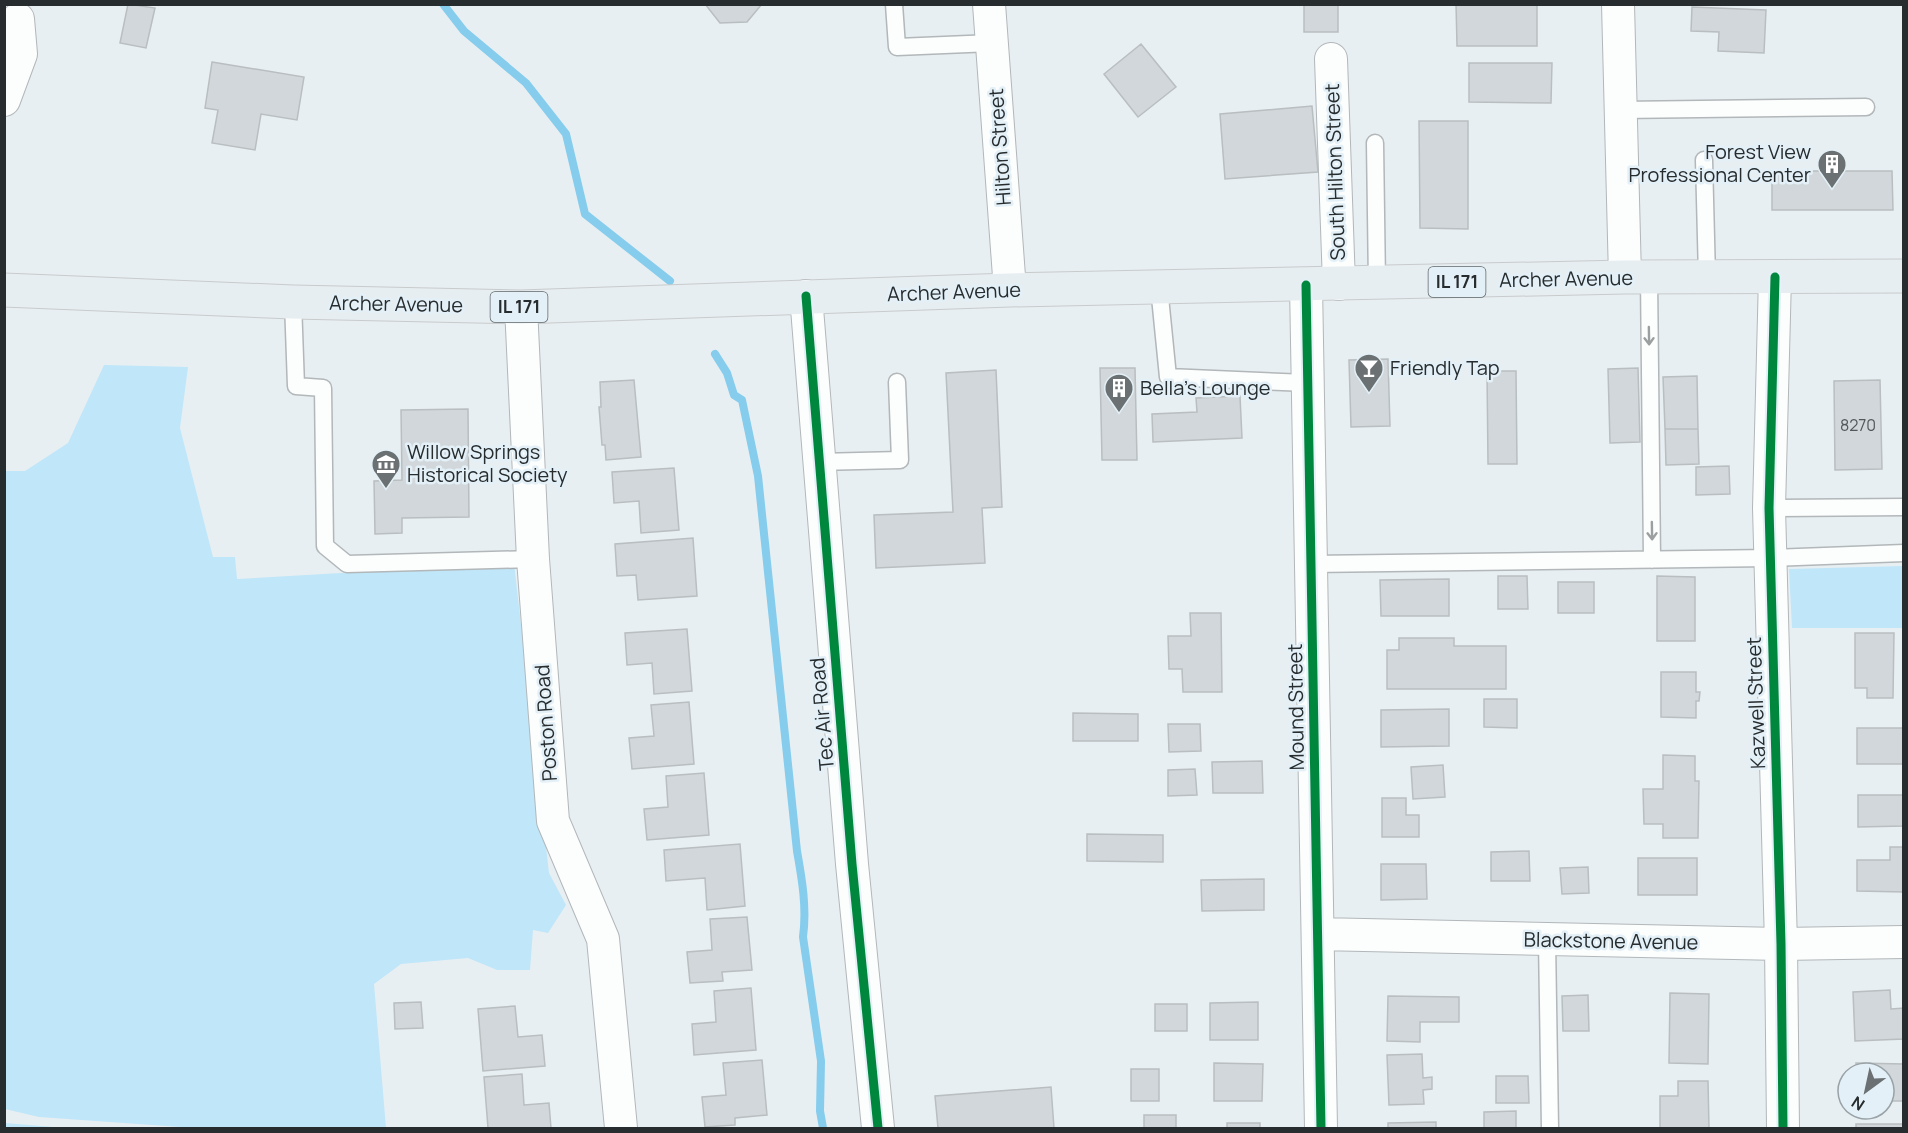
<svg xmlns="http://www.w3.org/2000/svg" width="1908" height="1133" font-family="Manrope,sans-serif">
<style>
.green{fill:#c0e6f9}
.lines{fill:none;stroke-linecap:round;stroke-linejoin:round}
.stream{stroke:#85cced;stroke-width:8}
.building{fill:#d1d7da;stroke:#b9bec0;stroke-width:1.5}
.service-casing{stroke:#b2b7b9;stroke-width:19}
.minor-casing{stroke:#b2b7b9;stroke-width:34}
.primary-casing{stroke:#c8cbcc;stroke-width:35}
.service{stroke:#fcfdfd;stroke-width:16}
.minor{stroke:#fcfdfd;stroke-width:32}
.primary{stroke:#e7eef1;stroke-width:33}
.cycleway-casing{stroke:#e3f0f7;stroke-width:13}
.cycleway{stroke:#00873e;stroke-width:9}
.oneway{stroke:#9c9fa0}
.labels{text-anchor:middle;stroke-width:5;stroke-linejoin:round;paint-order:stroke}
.number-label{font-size:16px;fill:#52585a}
.shield{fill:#e3f0f7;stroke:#5f676a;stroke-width:1.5}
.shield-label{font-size:18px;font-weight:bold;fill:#272c2e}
.street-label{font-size:20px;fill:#272c2e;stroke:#e3f0f7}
.poi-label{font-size:20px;fill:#272c2e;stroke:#e3f0f7;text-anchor:start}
</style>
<rect width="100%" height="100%" fill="#e8eff2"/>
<path class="green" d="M104 365 188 367 180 428 213 557H235L237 579 514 563 549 873 566 905 548 933 533 930 530 970H497L468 958 401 964 374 984 386 1128H194L39 1117 5 1109V471H25L68 443Z
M1903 566V628H1792L1789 569Z
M5 1123 66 1128H5Z"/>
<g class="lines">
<path class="stream" d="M443 4 464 31 526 83 566 134 585 214 670 281
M715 354 727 373 734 395 742 400 758 476 797 851C802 879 807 908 803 937L821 1061 820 1111 823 1128"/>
</g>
<path class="building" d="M128 4 155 8 146 48 120 43Z
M705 4H762L747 22 720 23Z
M1304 4H1338V32H1304Z
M1456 4H1537V46H1457Z
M1692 7 1766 10 1764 53 1718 51 1719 32 1691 31Z
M1903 16H1904V69H1903Z
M1141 44 1176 87 1138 117 1104 74Z
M212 62 304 77 297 120 261 114 255 150 212 143 218 110 205 108Z
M1469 63H1552L1551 103 1469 102Z
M1312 106 1318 172 1225 179 1220 114Z
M1419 121H1468V229L1420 228Z
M1772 171H1892L1893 210H1772Z
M1388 359 1390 426 1351 427 1349 360Z
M1100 368H1135L1137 460H1102Z
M1638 368 1640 442 1610 443 1608 369Z
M996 370 1002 507 982 508 985 563 876 568 874 515 953 512 946 373Z
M1487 371H1516L1517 464H1488Z
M1697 376 1698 429H1665L1663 377Z
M634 380 641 457 606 460 605 445H602L599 407H601L600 382Z
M1880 380 1882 469 1835 470 1834 381Z
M1240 396 1242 438 1153 442 1152 414 1197 412 1196 398Z
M468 409 469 517 402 518V533L375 534 374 481 402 480 401 410Z
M1665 429H1698L1699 464 1666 465Z
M1729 466 1730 494 1696 495V467Z
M674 468 679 530 641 533 639 501 614 503 612 472Z
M693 538 697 596 638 600 636 575 617 576 615 544Z
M1498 576H1527L1528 609H1498Z
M1657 576 1695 577V641H1657Z
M1449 579V616H1381L1380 580Z
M1558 582H1594V613H1558Z
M1190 613H1221L1222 692H1183L1182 669H1169L1168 636H1191Z
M687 629 692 691 654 694 652 663 627 665 625 633Z
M1855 633H1894L1893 698H1867V688H1855Z
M1399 638H1454V646H1506V689H1387V650H1399Z
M1661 672H1696V692H1700L1699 701H1696V718L1661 717Z
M1484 699H1517V728L1484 727Z
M689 702 694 764 632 769 629 738 654 736 651 705Z
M1449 709V746L1381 747V710Z
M1073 713 1138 714V741H1073Z
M1168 724H1200L1201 751 1169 752Z
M1857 728H1904V764H1857Z
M1663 755 1695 756V781H1699L1698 838H1663V824H1644L1643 789H1663Z
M1262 761 1263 793H1213L1212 762Z
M1443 765 1445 797 1413 799 1411 767Z
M1195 769 1197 795 1168 796V770Z
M704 773 709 835 647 840 644 809 668 807 666 776Z
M1858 795H1904V826L1858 827Z
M1382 798H1406V815H1419V837H1382Z
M1087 834 1163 835V862L1087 861Z
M740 844 745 906 707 910 705 878 666 881 664 850Z
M1890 847H1904V892L1857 891V860H1890Z
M1529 851 1530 881H1491V852Z
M1638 858H1697V895H1638Z
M1381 864H1426L1427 899 1381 900Z
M1588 867 1589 893 1562 894 1560 868Z
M1264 879V910L1202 911 1201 880Z
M747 917 752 970 722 972 723 981 690 983 687 952 712 950 710 919Z
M751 988 756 1050 694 1055 692 1024 716 1022 714 991Z
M1890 990 1891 1009 1904 1008V1039L1855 1041 1853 992Z
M1670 993 1709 994 1708 1064 1669 1063Z
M1588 995 1589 1031H1563L1562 996Z
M1388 996 1459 997V1022H1420V1042L1387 1041Z
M421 1002 423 1028 395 1029 394 1003Z
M1258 1002V1040H1210V1003Z
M1155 1004H1187V1031H1155Z
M515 1006 518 1037 542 1035 545 1066 483 1071 478 1009Z
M1422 1054 1423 1078 1432 1077V1089L1423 1090 1424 1104 1389 1105 1387 1055Z
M762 1060 767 1115 735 1118V1125L705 1127 702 1097 726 1095 723 1063Z
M1214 1063 1263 1064 1262 1101H1214Z
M1856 1063 1904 1064V1101H1884V1073H1856Z
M1131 1069H1159V1101H1131Z
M522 1074 524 1105 549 1103 551 1128H488L484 1077Z
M1496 1076H1528L1529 1103H1496Z
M1678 1081H1708L1709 1128H1660V1096H1678Z
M1051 1087 1054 1128H938L935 1096Z
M1516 1111V1128H1484V1112Z
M1144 1115H1176V1128H1144Z
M1436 1122V1128H1388V1123Z
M1227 1123H1260V1128H1227Z
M1856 1124H1904V1128H1856Z"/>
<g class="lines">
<g class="service-casing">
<path id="service" d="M894 4 897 47 992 43
M1621 110 1866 107
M1375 143 1377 284
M1704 160 1707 277
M1649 277 1652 560
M1159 287 1168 377 1307 383
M293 302 296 386 323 388 325 546 347 564 533 559
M818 462 900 460 897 382
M1769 508 1904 507
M1311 564 1770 558 1904 553
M1547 940 1550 1128"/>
</g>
<g class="minor-casing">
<path id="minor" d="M989 4 1010 290
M1618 4 1625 277
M1331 59 1339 284
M4 100 21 54 18 19
M1775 277 1769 508 1781 944 1783 1128
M1306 285 1321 1128
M806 296 852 864 878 1128
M521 307 533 559 553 821 603 939 621 1128
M1318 934 1781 944 1904 942"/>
</g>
<g class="primary-casing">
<path id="primary" d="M4 290 293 302 521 307 1010 290 1625 277 1904 276"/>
</g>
<use href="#service" class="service"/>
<use href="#minor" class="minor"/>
<use href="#primary" class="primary"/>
<g class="cycleway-casing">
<path id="cycleway" d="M1775 277 1769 508 1781 944 1783 1128
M1306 285 1321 1128
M806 296 852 864 878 1128"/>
</g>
<use href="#cycleway" class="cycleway"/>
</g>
<defs><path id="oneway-shaft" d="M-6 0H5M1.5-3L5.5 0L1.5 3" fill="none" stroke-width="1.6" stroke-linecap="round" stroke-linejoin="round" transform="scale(1.5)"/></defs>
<g class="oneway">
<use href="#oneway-shaft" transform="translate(1649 336) rotate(89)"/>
<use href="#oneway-shaft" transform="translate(1652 531) rotate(89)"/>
</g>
<defs>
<g id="building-pin" transform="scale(1.5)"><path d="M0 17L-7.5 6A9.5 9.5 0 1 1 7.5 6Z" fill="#6b7073" stroke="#e3f0f7"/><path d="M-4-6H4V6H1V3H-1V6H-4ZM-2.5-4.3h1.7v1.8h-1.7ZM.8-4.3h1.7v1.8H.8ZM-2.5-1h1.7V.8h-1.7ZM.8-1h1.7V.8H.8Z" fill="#fff"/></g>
<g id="bar-pin" transform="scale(1.5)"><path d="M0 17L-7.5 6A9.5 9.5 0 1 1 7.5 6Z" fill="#6b7073" stroke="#e3f0f7"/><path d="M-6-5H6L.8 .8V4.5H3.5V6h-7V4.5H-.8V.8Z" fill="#fff"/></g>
<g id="museum-pin" transform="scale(1.5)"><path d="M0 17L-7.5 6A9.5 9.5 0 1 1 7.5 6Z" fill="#6b7073" stroke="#e3f0f7"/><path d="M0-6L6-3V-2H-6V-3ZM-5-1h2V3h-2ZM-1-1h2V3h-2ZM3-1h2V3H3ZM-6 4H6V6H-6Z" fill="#fff"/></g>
</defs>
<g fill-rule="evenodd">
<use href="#building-pin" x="1832" y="164"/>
<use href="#bar-pin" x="1369" y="368"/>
<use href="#building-pin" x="1119" y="388"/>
<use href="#museum-pin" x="386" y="464"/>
</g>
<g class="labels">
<g class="number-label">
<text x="1858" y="431">8270</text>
</g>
<g class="shield">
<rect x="1428.5" y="267" width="57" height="30" rx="4.5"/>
<rect x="490.5" y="292" width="57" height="30" rx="4.5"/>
</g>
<g class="shield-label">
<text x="1457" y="288">IL 171</text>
<text x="519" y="313">IL 171</text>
</g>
<g class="street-label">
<text transform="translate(1000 147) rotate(-94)" y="7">Hilton Street</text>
<text transform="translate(1335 172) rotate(-92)" y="7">South Hilton Street</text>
<text transform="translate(1566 279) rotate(-1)" y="7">Archer Avenue</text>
<text transform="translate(954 292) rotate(-2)" y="7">Archer Avenue</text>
<text transform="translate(396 304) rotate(1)" y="7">Archer Avenue</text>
<text transform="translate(1756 703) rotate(-92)" y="7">Kazwell Street</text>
<text transform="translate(1296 707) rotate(-91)" y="7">Mound Street</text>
<text transform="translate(822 714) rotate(-95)" y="7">Tec Air Road</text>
<text transform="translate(546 723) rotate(-94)" y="7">Poston Road</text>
<text transform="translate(1611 941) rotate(1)" y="7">Blackstone Avenue</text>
</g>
<g class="poi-label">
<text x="1811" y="159" text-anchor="end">Forest View<tspan x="1811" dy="23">Professional Center</tspan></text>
<text x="1390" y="375">Friendly Tap</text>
<text x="1140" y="395">Bella's Lounge</text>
<text x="407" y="459">Willow Springs<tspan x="407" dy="23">Historical Society</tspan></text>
</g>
</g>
<rect width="1908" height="1133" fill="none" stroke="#272c2e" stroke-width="12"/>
<g transform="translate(1866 1091) rotate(213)"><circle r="28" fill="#e3f0f7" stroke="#98a2a7" stroke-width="1.5"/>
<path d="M0-4.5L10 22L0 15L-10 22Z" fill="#6b7073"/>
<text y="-9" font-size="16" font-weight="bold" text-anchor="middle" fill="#272c2e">N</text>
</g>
</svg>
